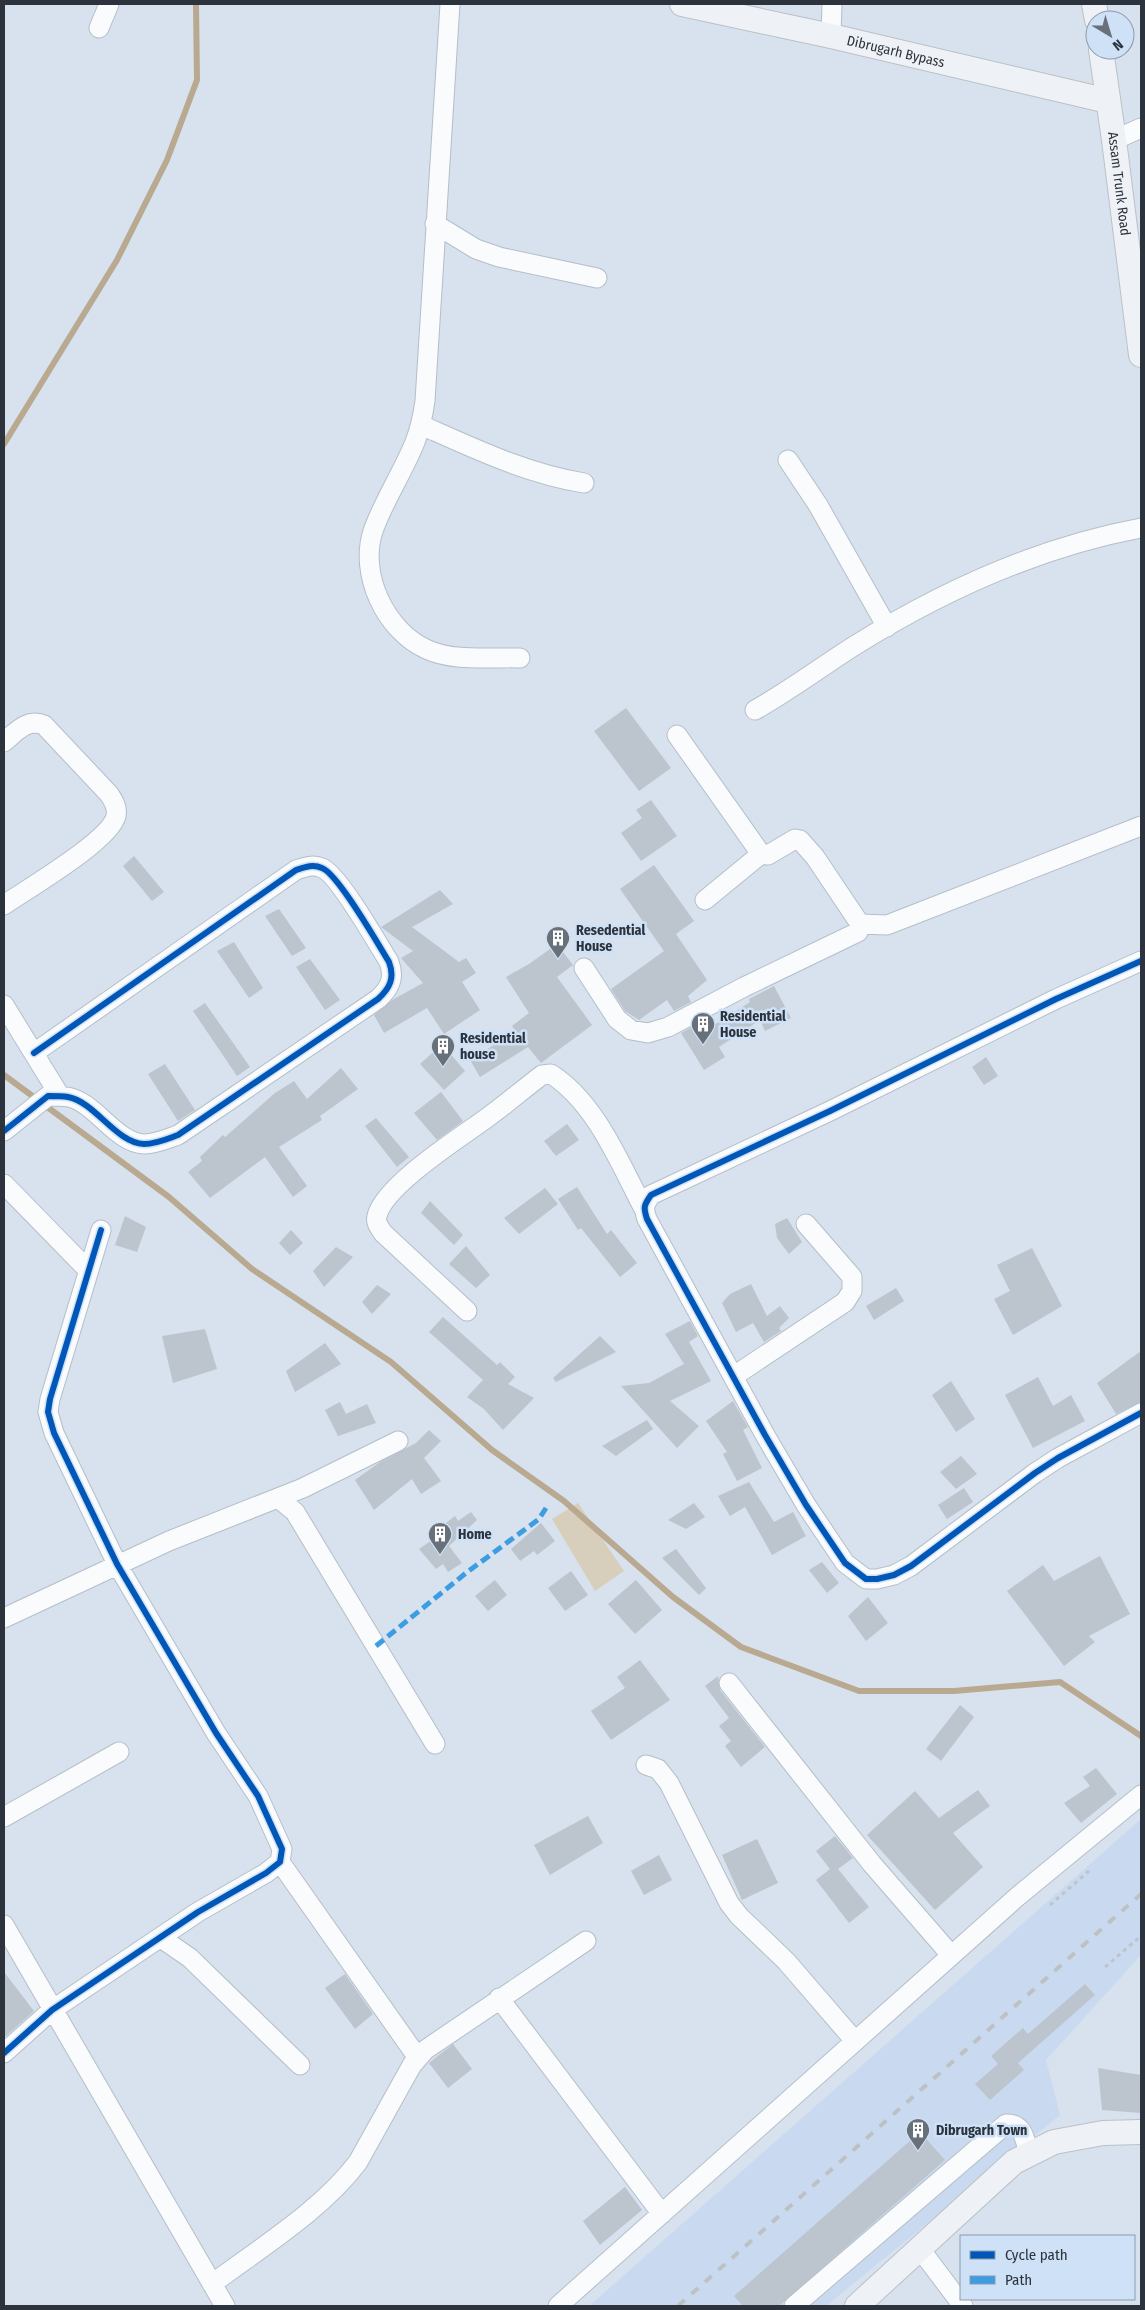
<svg xmlns="http://www.w3.org/2000/svg" width="1145" height="2310" font-family="'Fira Sans Condensed',sans-serif">
<style>
.built{fill:#c9daf0}
.green{fill:#d8cebc}
.lines{fill:none;stroke-linecap:round;stroke-linejoin:round}
.stream{stroke:#b9a990;stroke-width:6}
.building{fill:#bcc4ce}
.minor-casing{stroke:#b5bec8;stroke-width:21}
.major-casing{stroke:#bbc0c6;stroke-width:26}
.path{stroke:#c0c3c9;stroke-width:3;stroke-dasharray:4 4;stroke-linecap:butt}
.minor{stroke:#f9fbfc;stroke-width:19}
.major{stroke:#eef2f6;stroke-width:24}
.rail{stroke:#bec1c4;stroke-width:4;stroke-dasharray:9 9;stroke-linecap:butt}
.quiet{stroke:#3d9de2;stroke-width:5;stroke-dasharray:10 5;stroke-linecap:butt}
.cycleway-casing{stroke:#cee1f7;stroke-width:9}
.cycleway{stroke:#0057b8;stroke-width:6}
.labels{text-anchor:middle;stroke-width:5;stroke-linejoin:round;paint-order:stroke}
.street-label{font-size:14px;fill:#2c333c;stroke:#cee1f7}
.poi-label{font-size:14px;font-weight:bold;fill:#2c333c;stroke:#cee1f7;text-anchor:start}
</style>
<rect width="100%" height="100%" fill="#d7e2ee"/>
<path class="built" d="M1141 1819V1955L1046 2060 1060 2115 826 2306H589Z"/>
<path class="green" d="M578 1503 624 1571 595 1591 552 1519Z"/>
<g class="lines">
<path class="stream" d="M4 444 117 260 167 160 197 80 196 4
M4 1075 169 1197 252 1269 391 1362 492 1450 564 1501 673 1597 741 1647 859 1691H954L1060 1682 1141 1736"/>
</g>
<path class="building" d="M626 708 671 768 639 791 594 731Z
M651 800 677 836 641 861 621 833 642 818 636 810Z
M134 856 164 892 152 901 123 866Z
M654 865 694 921 676 934 707 980 688 996 691 1002 674 1011 667 1000 639 1020 625 1011 611 989 664 951 620 889Z
M440 890 453 904 412 927 459 962 466 958 476 973 462 982 480 1010 444 1034 427 1008 384 1033 374 1015 392 1000 423 983 401 958 413 951 381 927Z
M279 909 306 948 292 956 265 916Z
M234 942 263 988 249 998 217 951Z
M557 944 573 965 557 977 592 1025 541 1063 528 1047 480 1077 470 1060 516 1031 512 1026 529 1013 506 977 529 964Z
M310 959 340 1000 325 1010 296 967Z
M774 986 791 1018 765 1031 760 1020 719 1047 725 1057 704 1070 681 1033 703 1021 708 1029 750 1002 749 999Z
M205 1003 250 1067 237 1076 193 1011Z
M442 1044 465 1071 444 1090 420 1064Z
M986 1057 998 1076 984 1085 972 1067Z
M165 1064 195 1110 178 1121 148 1074Z
M341 1068 358 1089 320 1116 322 1120 279 1147 307 1186 293 1197 265 1157 210 1198 188 1172 202 1161 200 1157 223 1135 225 1137 275 1093 294 1081 307 1099Z
M441 1092 463 1121 437 1140 414 1113Z
M376 1118 409 1157 397 1167 365 1126Z
M567 1124 579 1140 556 1156 544 1141Z
M577 1187 607 1234 611 1230 637 1263 620 1277 581 1228 578 1230 558 1199Z
M545 1188 558 1204 519 1234 504 1218Z
M430 1201 463 1235 454 1245 421 1213Z
M125 1216 146 1227 137 1252 115 1245Z
M787 1218 802 1242 789 1254 777 1238 775 1224Z
M291 1230 303 1243 290 1255 279 1243Z
M466 1246 490 1275 476 1288 449 1264Z
M336 1247 353 1257 324 1287 313 1271Z
M1032 1248 1062 1306 1013 1335 994 1299 1010 1291 997 1265Z
M751 1284 767 1316 780 1306 789 1318 779 1328 781 1331 764 1342 753 1323 736 1332 722 1303 730 1294Z
M377 1285 391 1294 372 1314 362 1302Z
M896 1288 904 1301 874 1320 866 1306Z
M443 1317 497 1365 500 1362 515 1377 508 1384 534 1398 503 1430 484 1409 467 1397 483 1380 429 1332Z
M690 1321 698 1336 689 1342 711 1381 670 1401 699 1426 677 1448 621 1386 649 1383 684 1364 665 1334Z
M205 1329 217 1369 173 1383 162 1336Z
M600 1336 616 1352 556 1382 553 1378Z
M325 1343 341 1364 295 1392 286 1371Z
M1141 1351V1402L1116 1414 1097 1383Z
M1038 1377 1053 1406 1071 1395 1085 1421 1033 1448 1005 1395Z
M951 1381 975 1419 956 1432 932 1395Z
M733 1401 748 1427 743 1430 762 1468 737 1481 723 1454 727 1452 706 1421Z
M340 1402 346 1414 367 1404 376 1423 338 1436 325 1410Z
M647 1420 653 1429 616 1456 602 1446Z
M429 1430 441 1441 424 1458 441 1481 421 1494 412 1479 374 1510 355 1480 380 1462 416 1443Z
M961 1456 977 1474 956 1489 940 1472Z
M749 1482 774 1522 793 1512 806 1536 772 1555 745 1507 730 1516 718 1496Z
M964 1488 973 1502 947 1519 938 1505Z
M694 1503 705 1517 686 1529 668 1520Z
M471 1512 477 1520 449 1546 462 1563 448 1572 443 1564 436 1569 419 1549 445 1531 442 1526 455 1516 458 1521Z
M541 1523 555 1541 537 1555 534 1551 520 1561 511 1549Z
M676 1549 706 1588 699 1595 662 1558Z
M1100 1556 1130 1614 1089 1636 1095 1642 1064 1666 1007 1591 1043 1565 1054 1581Z
M822 1562 839 1583 827 1593 809 1570Z
M571 1571 588 1595 565 1611 548 1588Z
M495 1580 507 1595 488 1611 475 1596Z
M636 1580 662 1610 635 1634 608 1604Z
M868 1597 888 1623 866 1641 848 1616Z
M640 1660 670 1700 611 1740 591 1711 625 1688 617 1677Z
M718 1676 720 1690 765 1747 741 1767 725 1746 731 1741 719 1726 729 1718 705 1686Z
M960 1705 974 1717 941 1761 926 1749Z
M1096 1768 1117 1794 1081 1823 1064 1803 1090 1786 1083 1777Z
M978 1790 990 1806 953 1833 983 1867 935 1910 867 1835 915 1791 939 1818Z
M588 1816 603 1843 550 1875 534 1845Z
M835 1836 853 1858 838 1869 869 1907 849 1923 816 1880 830 1869 816 1851Z
M757 1839 778 1883 742 1900 722 1855Z
M659 1855 672 1880 644 1895 631 1871Z
M4 1972 34 2011 4 2038Z
M345 1974 373 2014 355 2029 325 1988Z
M1085 1984 1095 1995 1018 2063 1024 2070 990 2100 975 2084 998 2064 991 2056 1023 2028 1028 2034Z
M453 2044 472 2069 448 2088 429 2063Z
M1098 2068 1141 2075V2113L1102 2110Z
M920 2132 945 2160 779 2306H743L734 2296Z
M625 2187 642 2210 600 2245 583 2221Z"/>
<g class="lines">
<g class="minor-casing">
<path id="minor" d="M450 4 425 401C423 415 420 429 415 442 403 472 384 500 373 531 359 574 385 630 426 649 453 662 490 657 520 658
M99 28 109 4
M831 36 832 4
M1114 140 1141 128
M435 224 476 249 499 257 597 278
M421 425C473 448 527 474 584 483
M788 460 818 505 887 627
M755 710C789 691 821 667 854 646 942 591 1039 547 1141 528
M677 735 761 854 768 855 795 839 800 840 815 857 860 924 887 925 1141 826
M4 742C16 732 27 718 44 725L109 794C113 800 118 807 116 816 110 841 27 889 4 905
M705 900 761 854
M1141 961 1056 999 830 1111 651 1195C644 1205 643 1207 647 1219L765 1435 806 1505 845 1563 866 1579H877L894 1575 911 1566 1035 1473 1058 1458 1141 1413
M584 968 617 1019 631 1030 648 1033 668 1027 744 987 858 932 860 924
M4 1005 60 1096
M4 1131 48 1096C55 1096 62 1096 68 1097 95 1102 116 1143 144 1144 156 1144 167 1139 178 1135L378 999C390 988 395 978 389 962 378 944 338 874 322 868 313 864 305 867 296 870L34 1053
M4 1184 88 1270
M467 1311 383 1233C380 1228 375 1223 377 1216 384 1186 459 1138 484 1120 504 1106 522 1090 542 1075L551 1074C596 1103 619 1162 644 1209
M734 1376 845 1302 852 1291V1277L806 1224
M278 1498 295 1512 435 1744
M4 1618 169 1541 303 1488 398 1441
M729 1683 872 1864 951 1955
M646 1765 658 1769 669 1783 729 1903 739 1916 786 1961 855 2041
M4 1817 119 1752
M280 1862 418 2058
M4 1925 225 2306
M161 1938 190 1958 300 2065
M499 1998 662 2214
M4 2053 52 2010 198 1912 266 1873 280 1862 282 1849 258 1796 216 1733 117 1564 54 1433 48 1412 50 1399 101 1230
M920 2249 963 2306
M212 2284C260 2248 322 2210 358 2162L412 2065 425 2050 586 1941
M558 2306 1017 1897 1141 1795
M794 2306 1006 2124C1024 2123 1025 2141 1029 2154"/>
</g>
<g class="major-casing">
<g id="major">
<path id="s1" d="M682 4 831 36 1108 101"/>
<path d="M1094 4 1097 20"/>
<path id="s2" d="M1101 50 1114 140 1141 355"/>
<path d="M857 2306 1014 2162 1054 2142 1103 2133 1141 2132"/>
</g>
</g>
<path class="path" d="M1050 1905 1089 1871
M1105 1967 1141 1936"/>
<use href="#minor" class="minor"/>
<use href="#major" class="major"/>
<path class="rail" d="M678 2306 1141 1894"/>
<path class="quiet" d="M376 1646 466 1573 539 1519 546 1508"/>
<g class="cycleway-casing">
<path id="cycleway" d="M1141 961 1056 999 830 1111 651 1195C644 1205 643 1207 647 1219L765 1435 806 1505 845 1563 866 1579H877L894 1575 911 1566 1035 1473 1058 1458 1141 1413
M4 1131 48 1096C55 1096 62 1096 68 1097 95 1102 116 1143 144 1144 156 1144 167 1139 178 1135L378 999C390 988 395 978 389 962 378 944 338 874 322 868 313 864 305 867 296 870L34 1053
M4 2053 52 2010 198 1912 266 1873 280 1862 282 1849 258 1796 216 1733 117 1564 54 1433 48 1412 50 1399 101 1230"/>
</g>
<use href="#cycleway" class="cycleway"/>
</g>
<defs>
<g id="building-pin" transform="scale(1.25)"><path d="M0 17L-7.5 6A9.5 9.5 0 1 1 7.5 6Z" fill="#68707a" stroke="#cee1f7"/><path d="M-4-6H4V6H1V3H-1V6H-4ZM-2.5-4.3h1.7v1.8h-1.7ZM.8-4.3h1.7v1.8H.8ZM-2.5-1h1.7V.8h-1.7ZM.8-1h1.7V.8H.8Z" fill="#fff"/></g>
</defs>
<g fill-rule="evenodd">
<use href="#building-pin" x="558" y="938"/>
<use href="#building-pin" x="703" y="1024"/>
<use href="#building-pin" x="443" y="1046"/>
<use href="#building-pin" x="440" y="1534"/>
<use href="#building-pin" x="918" y="2130"/>
</g>
<g class="labels">
<g class="street-label">
<text dy="5" stroke="none"><textPath href="#s1" startOffset="219">Dibrugarh Bypass</textPath></text>
<text dy="5" stroke="none"><textPath href="#s2" startOffset="135">Assam Trunk Road</textPath></text>
</g>
<g class="poi-label">
<text x="576" y="935">Resedential<tspan x="576" dy="16">House</tspan></text>
<text x="720" y="1021">Residential<tspan x="720" dy="16">House</tspan></text>
<text x="460" y="1043">Residential<tspan x="460" dy="16">house</tspan></text>
<text x="458" y="1539">Home</text>
<text x="936" y="2135">Dibrugarh Town</text>
</g>
</g>
<rect width="1145" height="2310" fill="none" stroke="#2c333c" stroke-width="10"/>
<rect x="960" y="2235" width="175" height="65" fill="#cee1f7" stroke="#8d9bac"/>
<rect x="970" y="2251" width="25" height="8" fill="#0057b8" stroke="#8d9bac"/>
<text x="1005" y="2260" font-size="15" fill="#2c333c">Cycle path</text>
<rect x="970" y="2276" width="25" height="8" fill="#3d9de2" stroke="#8d9bac"/>
<text x="1005" y="2285" font-size="15" fill="#2c333c">Path</text>
<g transform="translate(1110 35) rotate(142)"><circle r="24" fill="#cee1f7" stroke="#8d9bac"/>
<path d="M0-4L9 19L0 12L-9 19Z" fill="#68707a"/>
<text y="-8" font-size="14" font-weight="bold" text-anchor="middle" fill="#2c333c">N</text>
</g>
</svg>
